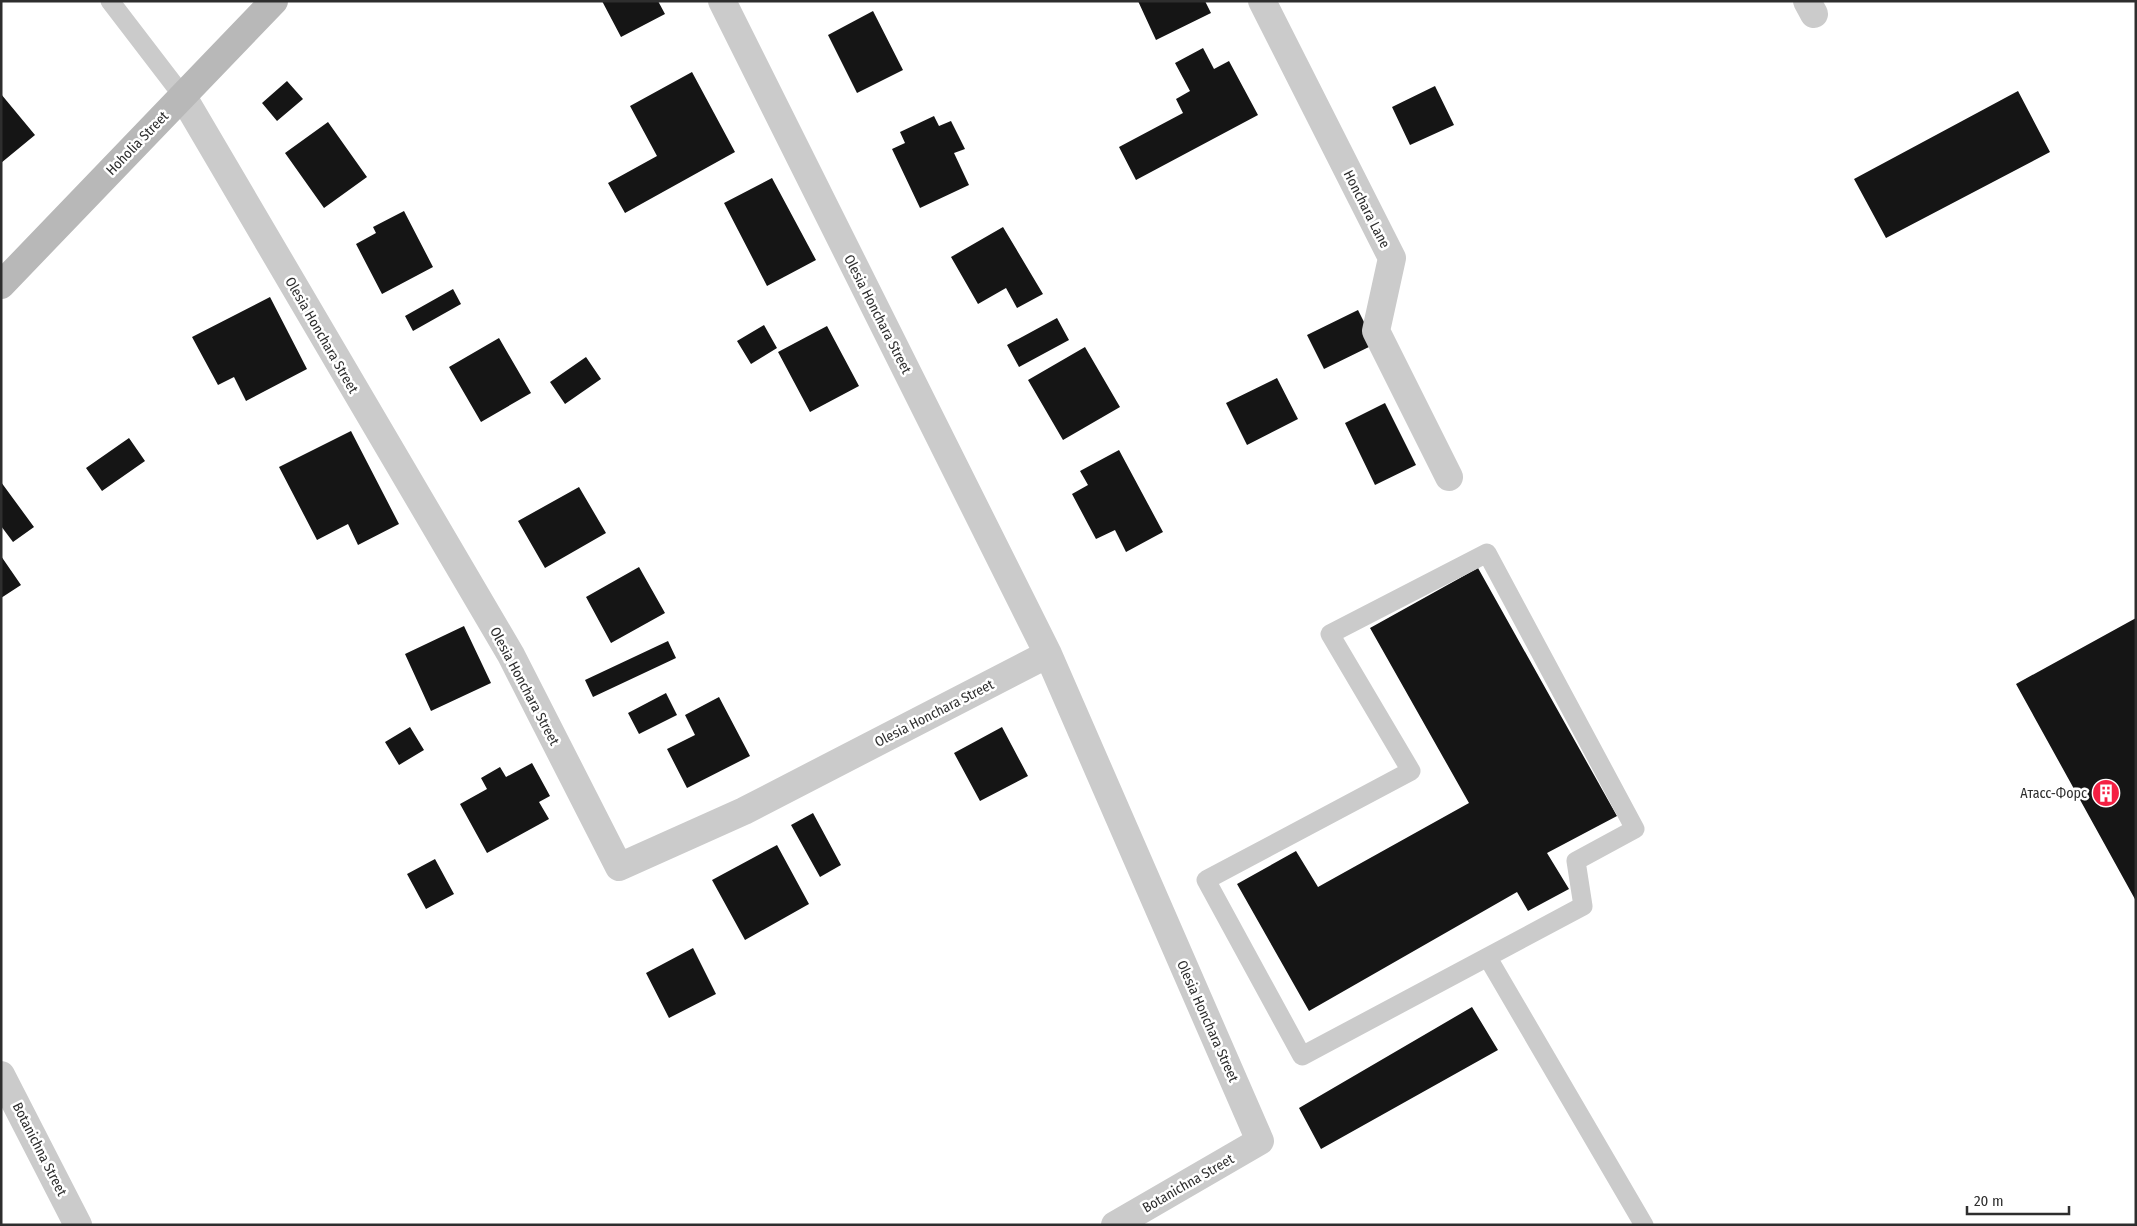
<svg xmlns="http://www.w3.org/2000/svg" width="2137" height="1226" font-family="'Fira Sans Condensed',sans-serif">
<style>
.building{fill:#151515}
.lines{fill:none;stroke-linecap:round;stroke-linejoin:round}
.lane{stroke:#cbcbcb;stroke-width:19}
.street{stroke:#cbcbcb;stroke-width:28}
.secondary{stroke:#b8b8b8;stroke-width:28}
.labels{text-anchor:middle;stroke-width:5;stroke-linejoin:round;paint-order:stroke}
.street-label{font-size:14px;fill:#2e2e2e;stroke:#fff}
.poi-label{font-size:14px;fill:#2e2e2e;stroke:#fff;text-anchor:end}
</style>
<rect width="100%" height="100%" fill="#fff"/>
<path class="building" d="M602 1H658L665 14 621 37Z
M1138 1H1205L1211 13 1156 40Z
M873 11 903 70 857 93 828 35Z
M1203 48 1214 69 1229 61 1258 115 1136 180 1119 147 1183 113 1176 99 1190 91 1175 63Z
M692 72 735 152 625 213 608 183 657 156 630 106Z
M287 81 303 99 277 121 262 103Z
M1435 86 1454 125 1410 145 1392 107Z
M2018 91 2050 152 1886 238 1854 179Z
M1 94 35 135 1 163Z
M934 116 939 126 951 121 965 149 954 153 969 185 920 208 892 149 905 143 900 132Z
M328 122 367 177 324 208 285 153Z
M772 178 816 260 767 286 724 203Z
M404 211 433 267 382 294 356 244 376 233 373 227Z
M1003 227 1043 294 1017 308 1006 288 978 304 951 257Z
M453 289 461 304 413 331 405 316Z
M270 297 307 369 246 401 234 377 218 385 192 337Z
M1358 310 1375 344 1324 369 1307 335Z
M1057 318 1069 340 1019 367 1007 345Z
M764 325 777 348 751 364 737 341Z
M827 326 859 386 810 412 778 352Z
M499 338 531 393 481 422 449 367Z
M1085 347 1120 407 1063 440 1028 380Z
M586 357 601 379 565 404 550 382Z
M1277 378 1298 419 1247 445 1226 403Z
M1385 403 1416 465 1375 485 1345 423Z
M351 431 399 524 358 545 348 524 317 540 279 467Z
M129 438 145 461 102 491 86 468Z
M1119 450 1163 532 1126 552 1115 530 1096 539 1072 494 1088 485 1080 471Z
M1 482 34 527 13 542 1 526Z
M579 487 606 533 545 568 518 521Z
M1 556 21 585 1 598Z
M639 567 665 613 611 643 586 597Z
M1478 568 1617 816 1547 853 1569 889 1528 911 1517 892 1309 1011 1237 884 1296 851 1318 887 1469 803 1370 628Z
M2136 618V901L2016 684Z
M464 626 491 683 431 711 405 654Z
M668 641 676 658 593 697 585 680Z
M666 693 677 715 639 734 628 713Z
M719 697 750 756 687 788 667 749 695 735 685 715Z
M410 727 424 750 399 765 385 742Z
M1002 727 1028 776 980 801 954 753Z
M532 763 550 796 539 802 549 819 487 853 460 804 487 789 481 778 500 767 506 777Z
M813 813 841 865 820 877 791 825Z
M777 845 809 904 745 940 712 880Z
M435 859 454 894 426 909 407 874Z
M693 948 716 994 669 1018 646 973Z
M1472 1007 1498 1050 1321 1149 1299 1108Z"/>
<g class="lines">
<path class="lane" d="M110 1 182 95
M1487 553 1635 829 1576 861 1583 906 1302 1056 1206 880 1411 771 1330 634Z
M1488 958 1644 1225"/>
<path class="street" d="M722 1 1048 654 1260 1141 1115 1225
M1262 1 1392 258 1376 331 1449 477
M1807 1 1814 14
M182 95 511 655 619 867 744 811 1048 654
M1 1075 78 1225"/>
<path class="secondary" d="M1 285 274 1"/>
</g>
<defs>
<g id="building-disc" transform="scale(1.4375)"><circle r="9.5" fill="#f42043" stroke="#fff"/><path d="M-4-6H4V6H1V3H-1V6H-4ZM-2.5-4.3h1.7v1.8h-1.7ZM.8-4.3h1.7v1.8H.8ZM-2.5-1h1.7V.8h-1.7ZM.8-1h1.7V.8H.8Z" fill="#fff"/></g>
</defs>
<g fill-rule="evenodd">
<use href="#building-disc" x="2106" y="793"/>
</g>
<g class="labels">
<g class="street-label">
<text transform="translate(137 143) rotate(-46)" y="5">Hoholia Street</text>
<text transform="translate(1367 209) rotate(63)" y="5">Honchara Lane</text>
<text transform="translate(878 314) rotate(63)" y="5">Olesia Honchara Street</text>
<text transform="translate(322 335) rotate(60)" y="5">Olesia Honchara Street</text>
<text transform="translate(525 686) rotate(62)" y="5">Olesia Honchara Street</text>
<text transform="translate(934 713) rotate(-27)" y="5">Olesia Honchara Street</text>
<text transform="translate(1208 1021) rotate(66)" y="5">Olesia Honchara Street</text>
<text transform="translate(40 1149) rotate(63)" y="5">Botanichna Street</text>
<text transform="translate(1188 1183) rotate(-30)" y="5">Botanichna Street</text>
</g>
<g class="poi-label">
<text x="2087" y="798">Атасс-Форс</text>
</g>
</g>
<rect width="2137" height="1226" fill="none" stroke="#2e2e2e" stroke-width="5"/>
<path d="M1967 1206v8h102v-8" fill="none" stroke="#2e2e2e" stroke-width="2.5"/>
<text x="1974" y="1206" font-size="15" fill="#2e2e2e" stroke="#ffffff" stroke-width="4" paint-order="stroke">20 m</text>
</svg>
